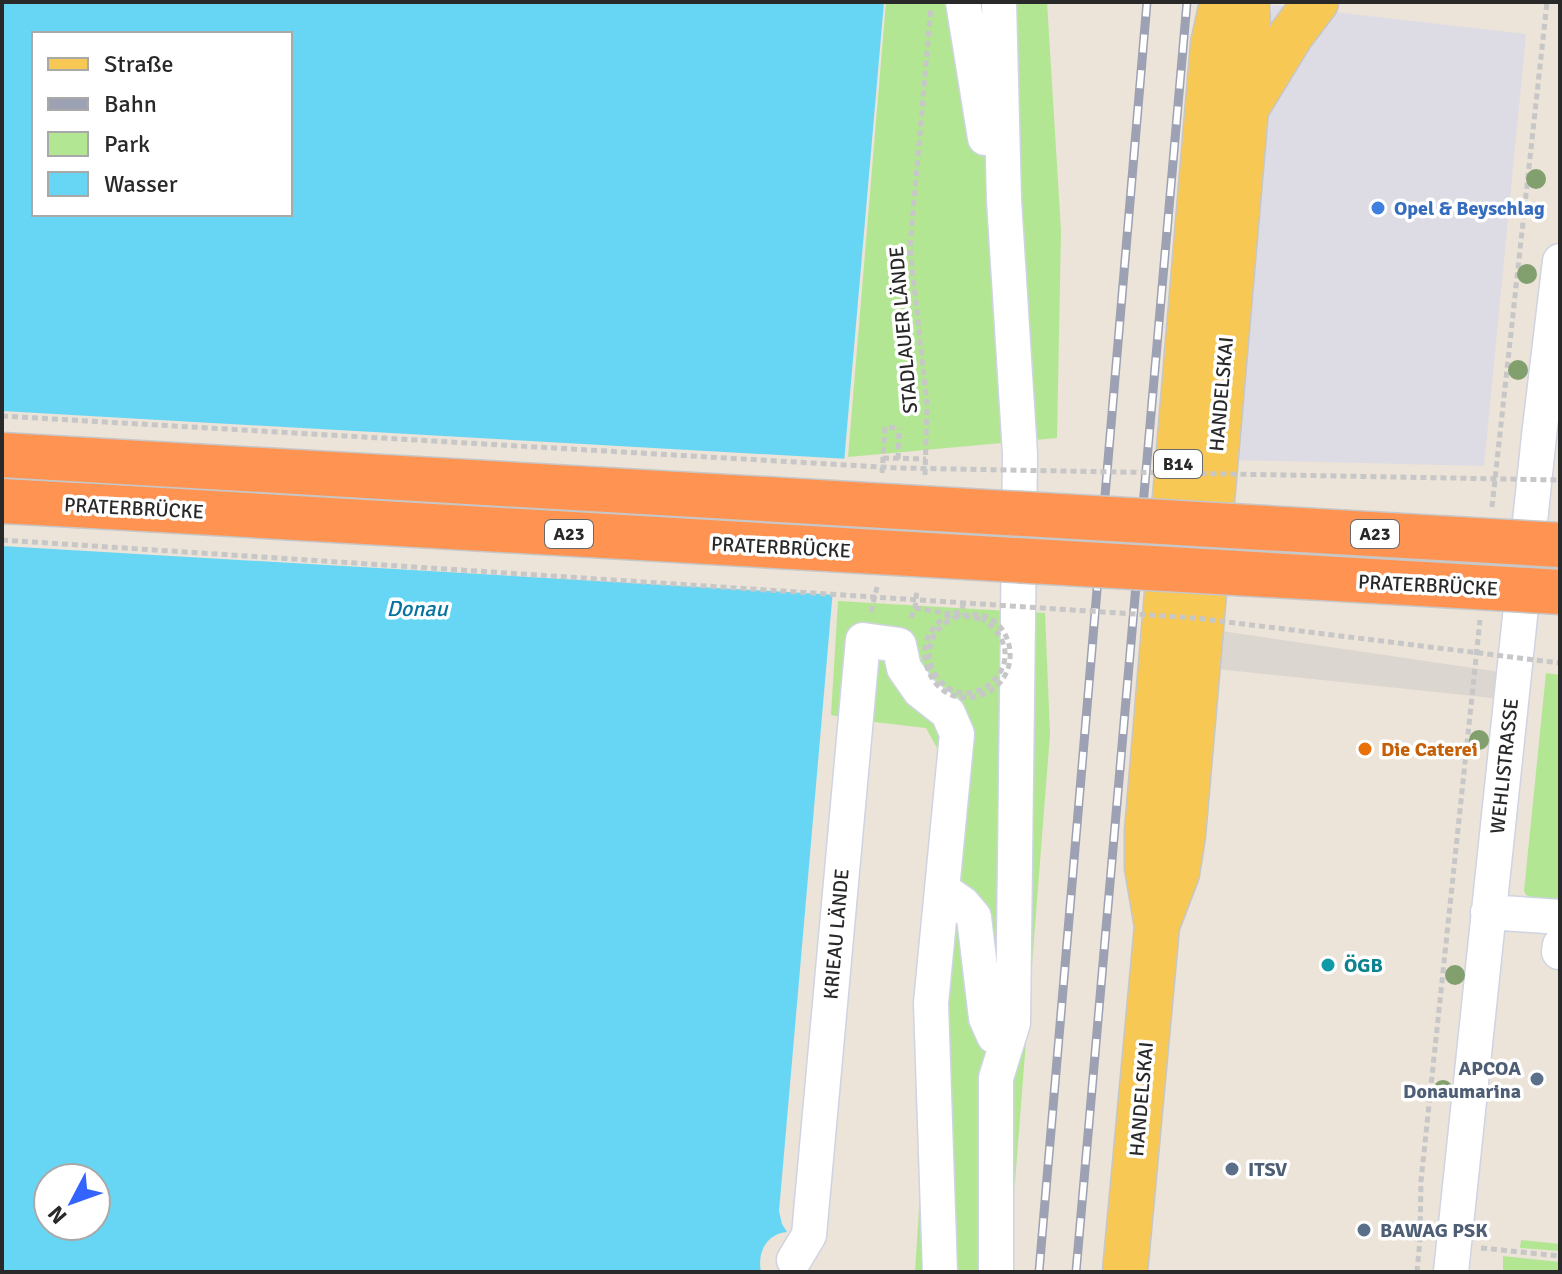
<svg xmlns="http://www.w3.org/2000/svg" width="1562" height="1274" font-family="Signika,sans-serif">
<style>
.industrial{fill:#dddbe4}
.green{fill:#b3e693}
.plaza{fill:#dcd6d0}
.water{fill:#67d6f4;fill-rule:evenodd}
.pier{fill:#ece3d9}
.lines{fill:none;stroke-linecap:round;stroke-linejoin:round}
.minor-casing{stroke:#cfd4e3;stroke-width:37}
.major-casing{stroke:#c7c7c7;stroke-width:47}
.highway-casing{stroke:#c7c7c7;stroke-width:47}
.path{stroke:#c7c7c7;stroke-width:5;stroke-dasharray:6 4;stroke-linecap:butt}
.minor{stroke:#fff;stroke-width:34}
.major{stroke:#f7c854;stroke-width:44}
.highway{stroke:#ff9351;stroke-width:44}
.rail-casing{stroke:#9ca1b4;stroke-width:9}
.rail{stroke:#fff;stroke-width:6;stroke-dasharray:18;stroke-linecap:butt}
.highway-bridge-casing{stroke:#c7c7c7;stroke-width:47;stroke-linecap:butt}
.path-bridge{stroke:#c7c7c7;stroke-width:5;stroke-dasharray:6 4;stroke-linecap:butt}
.highway-bridge{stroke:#ff9351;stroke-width:44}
.tree{fill:#829f6e}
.shop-dot{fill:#3f7fe0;stroke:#fff;stroke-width:3}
.food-dot{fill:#e8710a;stroke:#fff;stroke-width:3}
.culture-dot{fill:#0f9aa8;stroke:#fff;stroke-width:3}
.service-dot{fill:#5c6f8a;stroke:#fff;stroke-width:3}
.labels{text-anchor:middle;stroke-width:7;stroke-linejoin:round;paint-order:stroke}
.shield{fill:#fff;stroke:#696969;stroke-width:2}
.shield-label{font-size:18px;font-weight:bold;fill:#292929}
.shop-label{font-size:20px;font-weight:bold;fill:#366cbe;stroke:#fff;text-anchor:start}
.street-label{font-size:20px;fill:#292929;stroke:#fff}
.food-label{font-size:20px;font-weight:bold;fill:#c56008;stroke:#fff;text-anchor:start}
.culture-label{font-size:20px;font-weight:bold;fill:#0d838f;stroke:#fff;text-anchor:start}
.service-label{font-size:20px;font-weight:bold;fill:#4e5e75;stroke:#fff;text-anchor:start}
.water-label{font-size:22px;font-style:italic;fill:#07729e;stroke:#fff}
</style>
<rect width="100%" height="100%" fill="#ece3d9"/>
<path class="industrial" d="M1272 5 1526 34 1484 466 1234 460Z"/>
<path class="green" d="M886 2H1047L1061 231 1057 438 848 457Z
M838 601 1045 613 1050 734 1015 1182 1007 1223V1272H915L947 766 926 728 866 721 831 715Z
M1546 673 1560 675V901L1534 899 1526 895 1524 891Z
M1521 1240 1560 1244V1251L1520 1248Z
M1503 1256 1560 1262V1272H1503Z"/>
<path class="plaza" d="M1201 628 1514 674 1511 700 1198 667Z"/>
<path class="water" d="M2 2H884L779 1211 782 1224 787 1232C766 1234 757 1253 761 1272H2ZM34 34H290V214H34ZM48 1178H96V1226H48Z"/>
<path class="pier" d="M2 411 849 459 838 595 2 546Z"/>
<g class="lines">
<g class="minor-casing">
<path id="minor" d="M963 2 985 138
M943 890 963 904 974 917 986 1018 994 1036 1006 1040
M1488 912 1560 917
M1559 952 1560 945
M794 1260 809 1235 863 640 899 645 904 668 920 691 948 713 957 734 931 1003 940 1272
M996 1272V1078L1013 1023 1020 454 1004 200 999 2
M1451 1272 1539 436 1560 261"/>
</g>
<g class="major-casing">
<path id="major" d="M1249 104 1291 35 1316 2
M1159 920 1177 873 1183 835 1246 109 1249 54 1247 2
M1125 1272 1157 926 1147 867V832L1213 44 1220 12 1224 2"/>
</g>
<g class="highway-casing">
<path id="highway" d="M2 501 76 505"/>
</g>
<path class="path" d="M883 458 926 459
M898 459 899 428
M882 473 885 427 899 428
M925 475 927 405 910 247 931 7
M1492 507 1547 2
M915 608 982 619
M871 612 877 587
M911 618 915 608 917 589
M1481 1248 1560 1256
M1417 1272 1420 1239 1421 1181 1480 620"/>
<use href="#minor" class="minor"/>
<use href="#major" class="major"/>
<use href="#highway" class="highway"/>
<g class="rail-casing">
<path id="rail" d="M1039 1272 1147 2
M1076 1272 1187 2"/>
</g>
<use href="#rail" class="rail"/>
<g class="highway-bridge-casing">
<path id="highway-bridge" d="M2 455 1560 545
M76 505 1560 592"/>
</g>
<path class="path-bridge" d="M2 416 898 468 1560 480
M2 540 1195 618 1560 663
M964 603 961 611C896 628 928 717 984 694 1031 674 1010 599 957 617 943 622 932 633 930 648 928 658 931 668 937 677 970 723 1042 658 982 619"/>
<use href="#highway-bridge" class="highway-bridge"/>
</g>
<g class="tree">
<circle cx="1536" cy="179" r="10"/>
<circle cx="1527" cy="274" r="10"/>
<circle cx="1518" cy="370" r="10"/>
<circle cx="1479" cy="740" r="10"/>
<circle cx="1455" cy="975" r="10"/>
<circle cx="1443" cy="1090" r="10"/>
</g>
<circle class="shop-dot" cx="1378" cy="208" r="8"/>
<circle class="food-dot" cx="1365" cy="749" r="8"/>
<circle class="culture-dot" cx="1328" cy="965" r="8"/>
<g class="service-dot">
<circle cx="1537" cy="1079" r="8"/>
<circle cx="1232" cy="1169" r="8"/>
<circle cx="1364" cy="1230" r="8"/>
</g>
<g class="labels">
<g class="shield">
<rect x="1154" y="450" width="48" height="28" rx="6"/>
<rect x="545" y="520" width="48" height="28" rx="6"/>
<rect x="1351" y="520" width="48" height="28" rx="6"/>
</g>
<g class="shield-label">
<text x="1178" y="470">B14</text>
<text x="569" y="540">A23</text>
<text x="1375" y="540">A23</text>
</g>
<g class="shop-label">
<text x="1394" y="215">Opel &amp; Beyschlag</text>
</g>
<g class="street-label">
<text transform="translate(903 330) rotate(-95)" y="7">STADLAUER LÄNDE</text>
<text transform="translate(1221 394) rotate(-85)" y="7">HANDELSKAI</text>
<text transform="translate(134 508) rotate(3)" y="7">PRATERBRÜCKE</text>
<text transform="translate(781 547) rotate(3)" y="7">PRATERBRÜCKE</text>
<text transform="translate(1428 585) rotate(3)" y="7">PRATERBRÜCKE</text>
<text transform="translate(1504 766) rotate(-84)" y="7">WEHLISTRASSE</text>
<text transform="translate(836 934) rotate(-85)" y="7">KRIEAU LÄNDE</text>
<text transform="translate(1141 1099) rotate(-85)" y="7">HANDELSKAI</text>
</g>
<g class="food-label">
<text x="1381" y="756">Die Caterei</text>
</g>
<g class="culture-label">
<text x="1344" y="972">ÖGB</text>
</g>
<g class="service-label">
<text x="1521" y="1075" text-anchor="end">APCOA<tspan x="1521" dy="23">Donaumarina</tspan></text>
<text x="1248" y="1176">ITSV</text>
<text x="1380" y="1237">BAWAG PSK</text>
</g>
<g class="water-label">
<text x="417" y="616">Donau</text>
</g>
</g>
<rect width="1562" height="1274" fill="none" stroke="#292929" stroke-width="8"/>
<rect x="32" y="32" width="260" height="184" fill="#ffffff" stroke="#a9a9a9" stroke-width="2"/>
<rect x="48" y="58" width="40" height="12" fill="#f7c854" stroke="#a9a9a9" stroke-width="2"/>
<text x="104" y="72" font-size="24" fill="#292929">Straße</text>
<rect x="48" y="98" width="40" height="12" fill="#9ca1b4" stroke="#a9a9a9" stroke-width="2"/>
<text x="104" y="112" font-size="24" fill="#292929">Bahn</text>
<rect x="48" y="132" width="40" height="24" fill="#b3e693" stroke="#a9a9a9" stroke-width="2"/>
<text x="104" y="152" font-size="24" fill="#292929">Park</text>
<rect x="48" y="172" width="40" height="24" fill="#67d6f4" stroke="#a9a9a9" stroke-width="2"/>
<text x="104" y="192" font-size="24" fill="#292929">Wasser</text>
<g transform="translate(72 1202) rotate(229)"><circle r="38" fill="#ffffff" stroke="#a9a9a9" stroke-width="2"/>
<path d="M0-6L14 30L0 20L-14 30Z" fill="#3364ff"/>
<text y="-12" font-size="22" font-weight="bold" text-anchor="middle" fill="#292929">N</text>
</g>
</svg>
